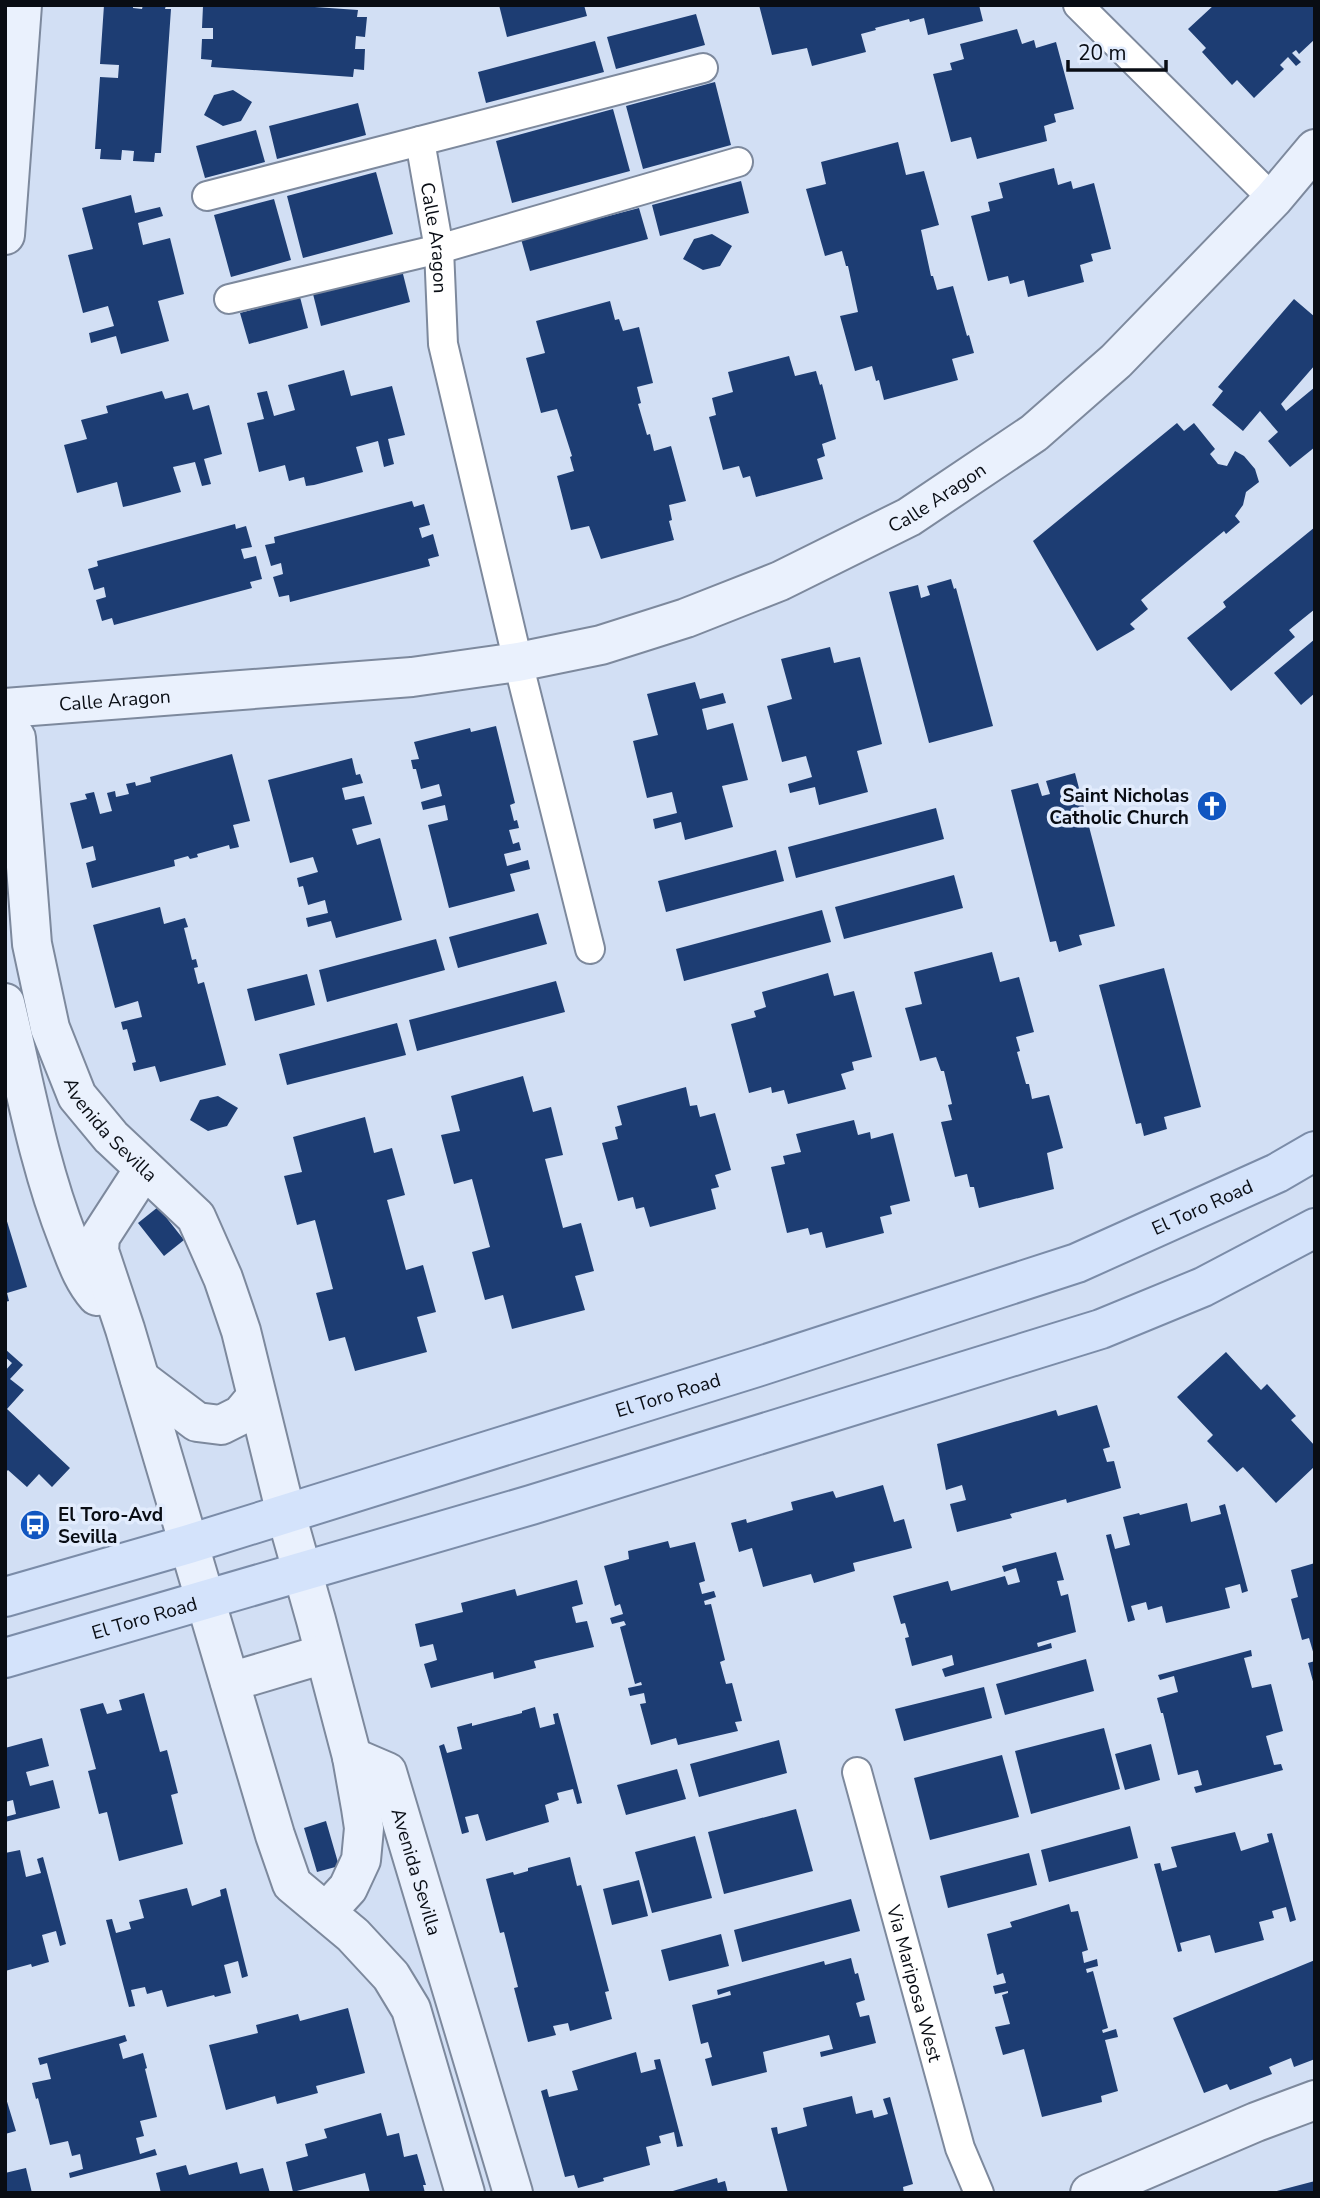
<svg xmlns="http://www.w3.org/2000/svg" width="1320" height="2198" font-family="'Nunito Sans',sans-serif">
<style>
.building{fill:#1d3d73}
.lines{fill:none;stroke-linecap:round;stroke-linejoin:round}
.street-casing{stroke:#7d899d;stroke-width:32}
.secondary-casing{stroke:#7d899d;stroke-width:42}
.primary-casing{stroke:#7b8ca8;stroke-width:42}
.street{stroke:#fff;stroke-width:28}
.secondary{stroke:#eaf1fd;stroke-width:38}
.primary{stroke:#d4e3fb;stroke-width:38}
.labels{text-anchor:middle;stroke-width:7;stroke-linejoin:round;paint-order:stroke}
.street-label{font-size:19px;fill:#090d14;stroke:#e2ecfd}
.poi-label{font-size:19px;font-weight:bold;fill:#090d14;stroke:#e2ecfd;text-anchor:end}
</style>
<rect width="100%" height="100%" fill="#d2dff4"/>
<path class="building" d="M104 5H133V8L142 9 143 5H166L165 9H171L161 153H155L154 162 133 161 134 151 122 150 121 160 100 159 101 149H95L100 77 118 78 119 65 100 64Z
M215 5H286L358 10 357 17H367L365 37 356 36 355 49H365L364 70 354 69 353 77 211 67 212 60 201 59 202 39H213V28H202L203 6 215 7Z
M499 5H584L587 16 507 37Z
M759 5H979L983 21 928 35 924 18 910 22 909 19 875 28 876 30 861 34 866 52 812 66 807 48 772 55Z
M1214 5H1315V39L1299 54 1296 50 1292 53 1301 62 1296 66 1288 57 1280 65 1284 69 1254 98 1237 80 1232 85 1202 52 1206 48 1188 29Z
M696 14 705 45 616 69 607 37Z
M1017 29 1022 44 1034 40 1036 48 1056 42 1074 109 1054 114 1056 122 1044 126 1047 141 977 159 971 137 951 142 933 74 952 70 950 63 964 59 960 44Z
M595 41 604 72 486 103 478 72Z
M715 82 731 145 643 169 626 106Z
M233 90 252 102 241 121 223 126 204 115 214 95Z
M358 103 366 135 277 159 269 126Z
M613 109 630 171 512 203 496 141Z
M256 130 265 162 205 178 196 146Z
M898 142 906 175 924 171 939 225 921 230 931 276H933L937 290 953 286 967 336 969 335 974 353 952 359 958 380 884 400 879 380 876 381 872 366 855 371 840 316 858 312 848 266H846L842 251 825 256 806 189 826 184 821 162Z
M1054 168 1058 185 1071 181 1073 189 1094 183 1111 249 1091 254 1093 261 1080 265 1084 282 1028 297 1024 280 1010 284 1008 276 988 281 971 216 990 211 988 202 1003 198 999 183Z
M376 172 393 234 303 258 287 196Z
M741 181 749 213 660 236 652 205Z
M131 195 135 213 160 207 163 216 138 223 143 245 170 238 184 294 158 301 169 341 121 354 116 336 91 343 89 333 114 326 108 306 83 313 68 255 93 249 82 208Z
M274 199 291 260 231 277 214 215Z
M639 208 648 239 530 271 521 239Z
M712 234 732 246 720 266 703 270 683 259 694 239Z
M402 270 410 302 321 326 313 294Z
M300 297 308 328 249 344 240 313Z
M1294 299 1315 317V365L1281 404 1286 411 1315 387V447L1290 467 1268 441 1278 432 1260 411 1243 431 1212 405 1223 391 1218 387Z
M610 301 615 320 619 319 623 331 639 327 653 383 637 387 641 403 638 404 647 435 650 434 654 451 671 446 686 501 669 505 672 520 669 521 674 540 601 559 589 526 571 530 557 476 574 471 570 457 572 456 557 409 541 413 526 358 545 353 536 321Z
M789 356 795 376 816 371 820 385 822 384 836 439 822 444 825 456 817 459 823 479 756 497 750 476 743 478 739 466 723 470 709 417 716 415 712 398 733 392 728 372Z
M344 370 351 396 392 386 405 435 388 439 394 464 384 467 378 441 356 447 363 472 314 485 306 486 304 477 289 481 285 465 259 472 247 423 264 419 257 393 267 391 274 416 295 410 288 385Z
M162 391 165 399 188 393 193 410 209 405 222 454 204 459 211 484 202 486 195 462 173 467 181 492 132 505 123 507 117 482 77 493 64 445 87 439 81 420 108 413 106 406Z
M1177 423 1184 431 1194 423 1215 449 1210 454 1218 464 1227 466 1235 451 1244 456 1255 469 1259 482 1246 492 1243 505 1235 516 1240 522 1226 534 1224 531 1141 600 1148 609 1130 624 1135 629 1097 651 1033 541Z
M412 501 414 507 424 504 430 525 419 528 422 538 433 534 439 556 428 559 430 566 290 602 289 595 279 597 273 577 283 574 281 563 271 566 265 545 275 543 274 537Z
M235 524 236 529 246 526 252 547 241 549 244 559 256 556 262 579 250 582 252 588 114 625 112 618 102 621 96 600 106 597 104 587 94 590 88 569 98 566 97 561Z
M1315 527V609L1289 630 1295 637 1231 691 1187 638 1226 607 1223 602Z
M951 579 954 589 956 588 993 726 929 743 889 592 918 585 921 598 930 595 927 586Z
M1315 639V693L1301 705 1274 673Z
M830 647 834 663 860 657 882 744 857 751 868 792 819 805 815 787 790 793 788 784 812 777 806 756 782 762 767 706 792 699 781 659Z
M695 682 700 699 723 693 726 703 702 709 707 730 733 723 748 780 722 786 733 827 685 840 681 822 655 829 653 819 677 813 672 792 647 798 633 741 658 735 647 694Z
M496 726 515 803 510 805 514 821 517 820 519 828 509 830 513 844 519 842 521 850 504 854 507 866 528 860 530 869 510 874 515 891 449 908 428 825 448 820 445 805 423 810 421 802 442 796 439 784 421 789 416 769H413L411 760 419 759 414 742 470 728 471 732Z
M232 754 250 821 233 825 239 847 230 849 229 845 197 854 198 857 190 859 188 856 174 860 175 866 92 888 86 863 96 860 93 846 82 849 70 803 87 799 85 794 94 792 100 814 112 811 107 793 115 791 116 797 129 794 126 784 135 782 136 786 151 782 150 777Z
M352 758 356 775 360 774 363 783 342 788 345 800 364 796 372 824 352 829 357 845 380 838 402 920 336 938 331 921 308 927 306 918 328 913 325 900 308 905 303 886 299 887 297 878 318 872 313 857 290 863 268 780Z
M1075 773 1115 926 1079 935 1082 945 1059 952 1056 941 1050 942 1011 790 1038 783 1042 796 1050 794 1046 781Z
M936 808 944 839 796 878 788 847Z
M776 850 784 881 666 912 658 881Z
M954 875 963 908 844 939 835 907Z
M160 907 164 924 185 918 188 927 184 928 192 960 196 959 198 967 194 968 198 984 204 982 226 1065 160 1082 155 1066 134 1071 132 1063 136 1062 127 1029 123 1030 121 1022 142 1017 138 1001 115 1008 93 925Z
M822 910 831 942 684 981 676 949Z
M538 913 547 944 458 968 449 937Z
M436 939 445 970 327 1002 319 970Z
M992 952 1000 982 1019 977 1034 1032 1016 1037 1020 1051 1017 1052 1026 1084H1029L1032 1099 1049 1095 1063 1148 1047 1153 1054 1189 979 1208 974 1187H970L967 1174 955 1177 941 1122 952 1120 948 1105 952 1104 944 1071H941L936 1057 920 1061 905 1008 922 1004 914 972Z
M1164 968 1201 1107 1164 1117 1167 1129 1144 1136 1141 1123 1136 1124 1099 985Z
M828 973 834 996 854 991 872 1057 852 1062 854 1070 841 1074 846 1089 788 1104 784 1090 772 1093 771 1087 749 1093 731 1024 756 1017 754 1011 766 1007 762 992Z
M307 974 315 1005 255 1021 247 989Z
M556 981 565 1012 417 1051 409 1020Z
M397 1023 406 1055 287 1085 279 1054Z
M523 1076 533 1112 551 1107 563 1155 545 1159 563 1228 581 1223 594 1271 575 1276 585 1310 512 1329 503 1295 485 1300 472 1252 490 1247 472 1179 454 1184 441 1135 460 1131 451 1096Z
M686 1087 690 1106 697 1105 700 1117 715 1113 731 1170 715 1175 719 1187 711 1189 716 1209 650 1227 644 1207 636 1209 633 1197 618 1201 602 1143 618 1139 615 1127 622 1125 617 1106Z
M218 1096 238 1108 227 1126 208 1131 190 1120 200 1100Z
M365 1117 374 1153 392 1148 405 1195 387 1200 406 1270 423 1265 436 1312 417 1317 427 1352 355 1371 345 1337 329 1341 316 1293 333 1289 315 1220 297 1225 284 1176 302 1172 293 1137Z
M854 1120 858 1135 870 1132 871 1139 893 1133 910 1201 890 1206 892 1214 880 1217 884 1233 826 1248 822 1232 810 1235 808 1228 787 1233 771 1167 785 1164 783 1156 801 1152 796 1134Z
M158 1207 184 1240 164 1256 138 1223Z
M6 1218 27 1287 7 1293 9 1301 5 1302Z
M5 1349 23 1365 10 1379 24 1390 7 1409 70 1468 52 1487 39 1474 27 1487 8 1470 5 1473V1371L12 1363 5 1357Z
M1226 1352 1261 1390 1267 1384 1296 1416 1291 1420 1315 1446V1466L1276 1503 1243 1467 1237 1472 1207 1441 1213 1435 1177 1397Z
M1097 1405 1110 1447 1103 1449 1107 1462 1114 1461 1121 1488 1067 1503 1066 1499 1010 1514 1012 1518 957 1532 950 1504 966 1500 962 1485 946 1490 937 1444 1056 1410 1058 1416Z
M883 1485 894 1522 904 1519 912 1548 853 1563 855 1571 814 1583 811 1574 763 1587 752 1548 739 1552 731 1523 746 1519 747 1523 793 1510 791 1502 833 1491 836 1498Z
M1187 1503 1191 1522 1221 1514 1219 1506 1225 1504 1248 1591 1242 1593 1240 1584 1225 1588 1230 1608 1166 1623 1162 1606 1148 1610 1146 1602 1131 1606 1135 1620 1128 1622 1106 1535 1111 1534 1115 1549 1130 1545 1123 1517 1139 1513 1140 1515Z
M668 1541 670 1548 695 1542 705 1581 699 1583 702 1594 714 1591 716 1597 704 1601 705 1605 711 1604 725 1660 720 1662 726 1684 732 1683 742 1721 735 1722 738 1731 678 1745 676 1738 651 1745 640 1704 646 1703 644 1693 630 1696 628 1688 642 1685 641 1682 635 1684 620 1627 626 1625 624 1621 612 1624 610 1618 623 1614 620 1604 615 1606 604 1566 629 1559 628 1551Z
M1056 1552 1064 1580 1057 1581 1061 1596 1068 1594 1076 1632 1037 1643 1038 1647 1051 1643 1052 1648 945 1677 942 1669 954 1665 952 1655 912 1666 905 1638 909 1637 905 1623 901 1624 893 1596 948 1581 951 1591 1005 1576 1008 1585 1020 1582 1016 1568 1004 1572 1002 1566Z
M1315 1563V1655H1314L1309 1638 1302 1640 1291 1599 1298 1597 1291 1570Z
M577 1580 583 1604 572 1607 576 1623 587 1621 594 1647 534 1661 536 1668 494 1679 493 1672 431 1688 424 1664 437 1660 433 1644 420 1647 415 1624 463 1612 461 1603 515 1589 517 1596Z
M1251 1650 1252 1656 1244 1658 1252 1688 1271 1684 1283 1731 1266 1736 1274 1765 1281 1764 1283 1770 1196 1793 1194 1787 1202 1785 1198 1770 1178 1775 1163 1713H1161L1157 1698 1178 1692 1174 1676 1160 1680 1158 1675Z
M1086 1659 1094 1691 1005 1715 996 1684Z
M1315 1661V1685H1314L1308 1663Z
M984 1687 992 1718 904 1741 895 1709Z
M144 1693 160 1752 167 1750 178 1793 171 1795 183 1844 119 1861 107 1812 99 1814 88 1771 96 1769 80 1709 103 1703 107 1714 122 1710 119 1700Z
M535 1707 540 1728 555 1724 553 1714 558 1713 582 1803 577 1804 573 1789 557 1793 559 1800 545 1805 549 1822 486 1841 478 1814 465 1817 469 1832 462 1834 439 1746 444 1744 447 1753 462 1749 457 1727 472 1723V1726L522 1713V1711Z
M1104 1728 1120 1789 1031 1814 1015 1751Z
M42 1738 49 1766 26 1772 30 1786 53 1780 60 1808 5 1822V1817L16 1814 13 1800 5 1802V1748Z
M779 1740 787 1773 699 1797 690 1764Z
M1151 1744 1160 1780 1125 1790 1115 1754Z
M1002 1755 1019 1817 930 1840 914 1778Z
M677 1769 686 1799 626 1815 617 1785Z
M796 1809 813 1871 724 1894 708 1832Z
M326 1821 339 1866 317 1872 304 1828Z
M1130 1826 1138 1858 1049 1882 1041 1850Z
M1235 1832 1241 1851 1269 1842 1267 1834 1272 1833 1296 1920 1290 1922 1286 1907 1272 1911 1274 1918 1259 1922 1264 1940 1215 1953 1210 1935 1180 1943 1182 1951 1178 1952 1154 1864 1160 1863 1162 1871 1177 1867 1171 1847Z
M695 1836 712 1898 652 1913 635 1852Z
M20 1850 26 1877 41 1873 37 1859 43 1857 66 1944 60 1946 56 1931 42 1935 49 1962 32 1967 31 1964 5 1971V1853Z
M1029 1853 1037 1885 948 1908 940 1876Z
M570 1857 577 1886 581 1885 609 1991 605 1992 612 2019 570 2031 568 2023 553 2026 556 2035 528 2042 514 1988 518 1987 504 1932 500 1933 486 1879 513 1872 514 1875 528 1871V1868Z
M639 1880 648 1916 612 1925 603 1889Z
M187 1888 192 1906 221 1896 220 1890 226 1888 248 1976 242 1978 238 1961 224 1965 231 1993 215 1997 214 1995 167 2007 162 1990 147 1994 145 1987 131 1990 135 2006 129 2007 106 1920 112 1919 116 1933 131 1929 129 1922 144 1918 139 1900Z
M851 1899 860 1931 742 1962 734 1930Z
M1069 1904 1071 1912 1078 1911 1088 1950 1082 1952 1084 1963 1097 1959 1098 1966 1086 1969 1087 1973 1093 1971 1108 2028 1102 2030 1103 2033 1116 2029 1118 2037 1105 2040 1118 2091 1101 2096 1102 2102 1042 2117 1024 2049 1003 2055 995 2027 1010 2024 1002 1995 1008 1993V1991L995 1994 993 1986 1006 1983 1003 1973 997 1975 987 1934 1012 1927 1010 1922Z
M721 1934 729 1966 669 1981 661 1950Z
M851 1958 855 1974 858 1973 865 2000 856 2003 860 2017 869 2015 876 2043 821 2057 820 2052 833 2049 829 2035 763 2052 767 2072 712 2086 705 2059 712 2057 708 2042 701 2044 692 2005 731 1995 730 1991 718 1995 717 1990 824 1961 825 1965Z
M1315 1960V2059L1294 2067 1291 2058 1269 2067 1272 2074 1230 2090 1227 2084 1204 2093 1173 2018Z
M348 2008 365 2073 316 2086 318 2093 277 2104 275 2096 226 2110 209 2045 258 2033 256 2025 298 2014 300 2021Z
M125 2035 127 2041 119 2044 123 2059 143 2053 147 2068 145 2069 157 2117 140 2121 144 2136 136 2138 140 2154 155 2149 157 2155 70 2178 69 2173 83 2169 80 2154 72 2156 68 2141 50 2145 38 2098 36 2099 32 2083 51 2079 47 2063 40 2065 38 2058Z
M636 2052 641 2073 656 2069 654 2060 660 2059 683 2146 677 2147 674 2132 659 2136 661 2143 646 2147 650 2165 603 2178 604 2181 578 2188 574 2175 565 2177 541 2091 547 2089 549 2097 578 2090 572 2071Z
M5 2095 16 2131 5 2134Z
M852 2096 856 2114 872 2110 874 2118 888 2114 883 2099 890 2097 913 2184 903 2187 904 2193H788L771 2128 777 2127 778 2134 807 2126 803 2108Z
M381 2113 387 2136 399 2133 404 2157 417 2154 426 2185H423L425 2193H370L365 2173 293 2192 286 2162 308 2156 305 2144 327 2138 324 2129Z
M237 2162 240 2174 263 2168 270 2193H161L156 2173 186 2165 189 2175Z
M26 2168 32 2193H5V2173Z
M717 2178 718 2183 725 2181 728 2193H666Z
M1315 2181V2193H1273V2192Z"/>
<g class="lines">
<g class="street-casing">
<g id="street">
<path d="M1078 5 1273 199"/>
<path id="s1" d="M420 141 439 249 443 344 518 662 590 949"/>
<path d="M207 196 703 68"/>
<path d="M229 299 439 249 738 162"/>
<path id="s2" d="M857 1772 960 2148 979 2193"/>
</g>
</g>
<g class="secondary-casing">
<g id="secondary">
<path d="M5 235 22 5"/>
<path id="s3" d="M5 708 412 677 518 662 601 645 686 618 780 581 909 517 1034 433 1116 361 1273 199 1315 149"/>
<path id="s4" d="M5 722 16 738 32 944 50 1028 77 1096 111 1137 196 1217 223 1278 241 1331 286 1514 316 1620 352 1757 361 1808 364 1828 361 1860 348 1888 326 1912"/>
<path d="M5 1003C24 1081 38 1163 68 1239 76 1259 82 1279 97 1296"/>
<path d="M144 1169 100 1237 99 1251 125 1329 275 1835 292 1884 353 1935 391 1976 411 2009 465 2193"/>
<path d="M140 1379 197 1422 221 1425 241 1415 256 1397"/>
<path d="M230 1682 324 1654"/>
<path id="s5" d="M352 1757 387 1772 513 2193"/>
<path d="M1090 2193 1256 2122 1315 2100"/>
</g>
</g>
<g class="primary-casing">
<g id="primary">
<path id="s6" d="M5 1597 189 1544 757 1367 1077 1263 1277 1173 1315 1151"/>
<path id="s7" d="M5 1658 531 1505 1101 1329 1203 1287 1315 1228"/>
</g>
</g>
<use href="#street" class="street"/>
<use href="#secondary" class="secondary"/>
<use href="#primary" class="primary"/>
</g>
<defs>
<g id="church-disc" transform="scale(1.575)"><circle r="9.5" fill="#1156c1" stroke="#e2ecfd"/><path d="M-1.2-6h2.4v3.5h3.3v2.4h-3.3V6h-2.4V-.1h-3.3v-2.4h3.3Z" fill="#fff"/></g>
<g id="bus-disc" transform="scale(1.575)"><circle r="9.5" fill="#1156c1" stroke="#e2ecfd"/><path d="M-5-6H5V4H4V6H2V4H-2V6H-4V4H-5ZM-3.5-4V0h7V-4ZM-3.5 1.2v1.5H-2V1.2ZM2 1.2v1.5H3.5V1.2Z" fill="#fff"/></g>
</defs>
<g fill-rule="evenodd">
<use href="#church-disc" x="1212" y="806"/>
<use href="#bus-disc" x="35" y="1525"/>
</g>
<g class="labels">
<g class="street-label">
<text dy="7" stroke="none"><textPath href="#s1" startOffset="98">Calle Aragon</textPath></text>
<text dy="7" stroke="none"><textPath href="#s3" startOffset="968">Calle Aragon</textPath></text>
<text dy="7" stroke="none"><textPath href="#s3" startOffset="110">Calle Aragon</textPath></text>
<text dy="7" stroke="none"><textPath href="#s4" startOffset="432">Avenida Sevilla</textPath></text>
<text dy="7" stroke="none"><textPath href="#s6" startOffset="1260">El Toro Road</textPath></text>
<text dy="7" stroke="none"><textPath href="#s6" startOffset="693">El Toro Road</textPath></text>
<text dy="7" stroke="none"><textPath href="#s7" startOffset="145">El Toro Road</textPath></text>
<text dy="7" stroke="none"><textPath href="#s5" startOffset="142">Avenida Sevilla</textPath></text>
<text dy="7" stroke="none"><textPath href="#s2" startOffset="219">Via Mariposa West</textPath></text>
</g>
<g class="poi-label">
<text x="1189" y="802">Saint Nicholas<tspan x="1189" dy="22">Catholic Church</tspan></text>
<text x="58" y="1521" text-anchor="start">El Toro-Avd<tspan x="58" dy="22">Sevilla</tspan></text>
</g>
</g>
<rect width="1320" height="2198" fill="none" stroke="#090d14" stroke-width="14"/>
<path d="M1068 60v10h98v-10" fill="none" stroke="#090d14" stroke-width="3.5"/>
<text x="1078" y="60" font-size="21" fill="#090d14" stroke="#e2ecfd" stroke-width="5" paint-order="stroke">20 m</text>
</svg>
